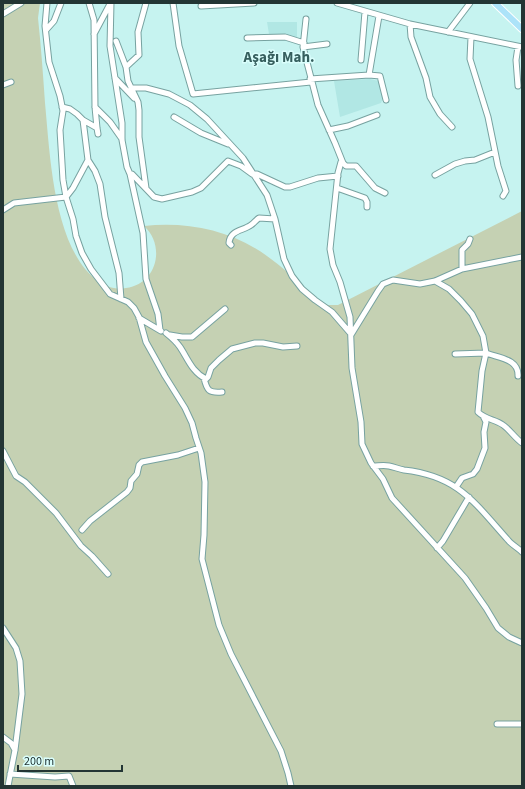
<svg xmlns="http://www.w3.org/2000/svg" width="525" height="789" font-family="'Source Sans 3',sans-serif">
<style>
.built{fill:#b1e7e4}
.green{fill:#c5d1b3}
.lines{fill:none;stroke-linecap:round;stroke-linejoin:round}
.minor-casing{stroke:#77a2a0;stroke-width:7}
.major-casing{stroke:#fff;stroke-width:8}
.minor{stroke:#fff;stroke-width:5}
.major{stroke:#ace3f9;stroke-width:6}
.labels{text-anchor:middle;stroke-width:3;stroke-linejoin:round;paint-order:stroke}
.district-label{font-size:15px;font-weight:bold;fill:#365f5e;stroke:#dafefc}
</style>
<rect width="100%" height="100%" fill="#c6f3f0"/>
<path class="built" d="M267 22H297V43L288 39 270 40Z
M370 79 379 81 383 98 381 103 340 117 334 81Z"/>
<path class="green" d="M3 3H40L38 18C41 46 43 74 45 103 50 153 53 249 98 281 106 287 116 290 126 288 157 284 166 246 144 226 189 221 235 231 271 259 289 272 304 288 322 302L328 305H338L522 211V786H3Z"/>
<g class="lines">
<g class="minor-casing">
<path id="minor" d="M47 3 45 26 49 62 60 96 63 111 60 130 63 180 66 197 73 219 76 236 82 253 91 269 110 294 128 302 134 308 139 317 146 342 165 376 185 408 192 423 196 438 201 453 205 482 204 535 202 559 219 625 231 654 281 751 288 773 291 786
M89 3 94 20 95 107 97 128 98 134
M111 3 110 46 122 123V140L127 167 130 174
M173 3 179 46 193 94 311 82
M337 3 410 24 522 47
M201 6 254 3
M3 14 21 3
M379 16 369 75 380 76 386 100
M306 19 303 47 318 105 335 143 343 163 346 166H356L375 188 385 193
M410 24 411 37 426 78 430 97 440 114 452 127
M46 30 54 21 61 3
M448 32 470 3
M94 34 110 4
M471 37 470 59 488 117 498 166 506 191 503 196
M247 38 285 37 304 43
M116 41 126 67 128 81 138 102 139 110V137L146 188
M303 47 327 44
M361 60 365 12
M126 67 139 55 138 32 146 3
M115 78 134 98
M310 79 369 75
M3 85 11 82
M518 86 516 60 518 47
M131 88H146L169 94 190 105 207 119 243 158 267 195 275 219 284 259 292 276 302 289 315 300 332 312 351 334
M62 107 70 109 77 114 83 120 88 160 95 171 100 184 105 217 119 273 121 299
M95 107 110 122 122 139
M174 117 201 133 228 144
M83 120 97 128
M329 130 348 126 377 115
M341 162 338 173 330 249 333 265 340 282 350 317 352 368 361 422 362 444 371 463 383 479 392 498 465 578 486 608 498 628 509 637 522 643
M253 174H257L285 187H290L318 178 338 176
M435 175 455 164 465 161 475 160 495 152
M337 188 365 198 367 202V207
M3 210 14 203 66 197 73 188 88 160
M231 245 229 243C230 230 243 231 251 225 254 223 256 220 259 218L275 219
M462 269V250L468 244 470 239
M435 281 449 289 461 301 472 314 483 336 486 353C499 358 519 359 518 376
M139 318 161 331
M160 330 158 314 146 279 143 233 130 174H132L154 197 162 199 192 192 201 188 228 161 241 166 252 174
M166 333C171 337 176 341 180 347 188 359 192 372 206 379L208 377 211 368 219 360 232 349 255 343H263L283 347 297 346
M170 335 182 337H192L225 309
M351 335 378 291 383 284 393 280 420 284 435 281 462 269 522 257
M455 354 486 353 482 371 478 412C486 420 495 419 503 425 510 430 515 438 522 443
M204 378C207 391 209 393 222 392
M3 451 16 476 25 482 56 513 81 546 92 556 108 574
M373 466C378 466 384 465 389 466 394 467 399 469 404 470 458 476 474 502 508 540 512 545 518 548 522 552
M456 487 462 478 473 474 477 469 485 448 484 432 486 422 484 418
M82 530 90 521 127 492 130 488 131 481 137 474 139 465 142 462 178 455 199 448
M437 548 443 541 469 497
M3 628 16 648 20 661 22 694 15 750 8 786
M497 724H522
M3 737 11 743 15 750
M10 774 55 777 69 776 73 786"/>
</g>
<g class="major-casing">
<path id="major" d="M495 3 522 29"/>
</g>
<use href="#minor" class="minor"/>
<use href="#major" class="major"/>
</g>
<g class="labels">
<g class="district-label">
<text x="279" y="62">Aşağı Mah.</text>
</g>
</g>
<rect width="525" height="789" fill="none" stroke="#233534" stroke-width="8"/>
<path d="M18 765v6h104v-6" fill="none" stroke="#233534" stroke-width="2"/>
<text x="24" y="765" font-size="12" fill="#233534" stroke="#dafefc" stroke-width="3" paint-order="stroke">200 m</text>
</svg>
